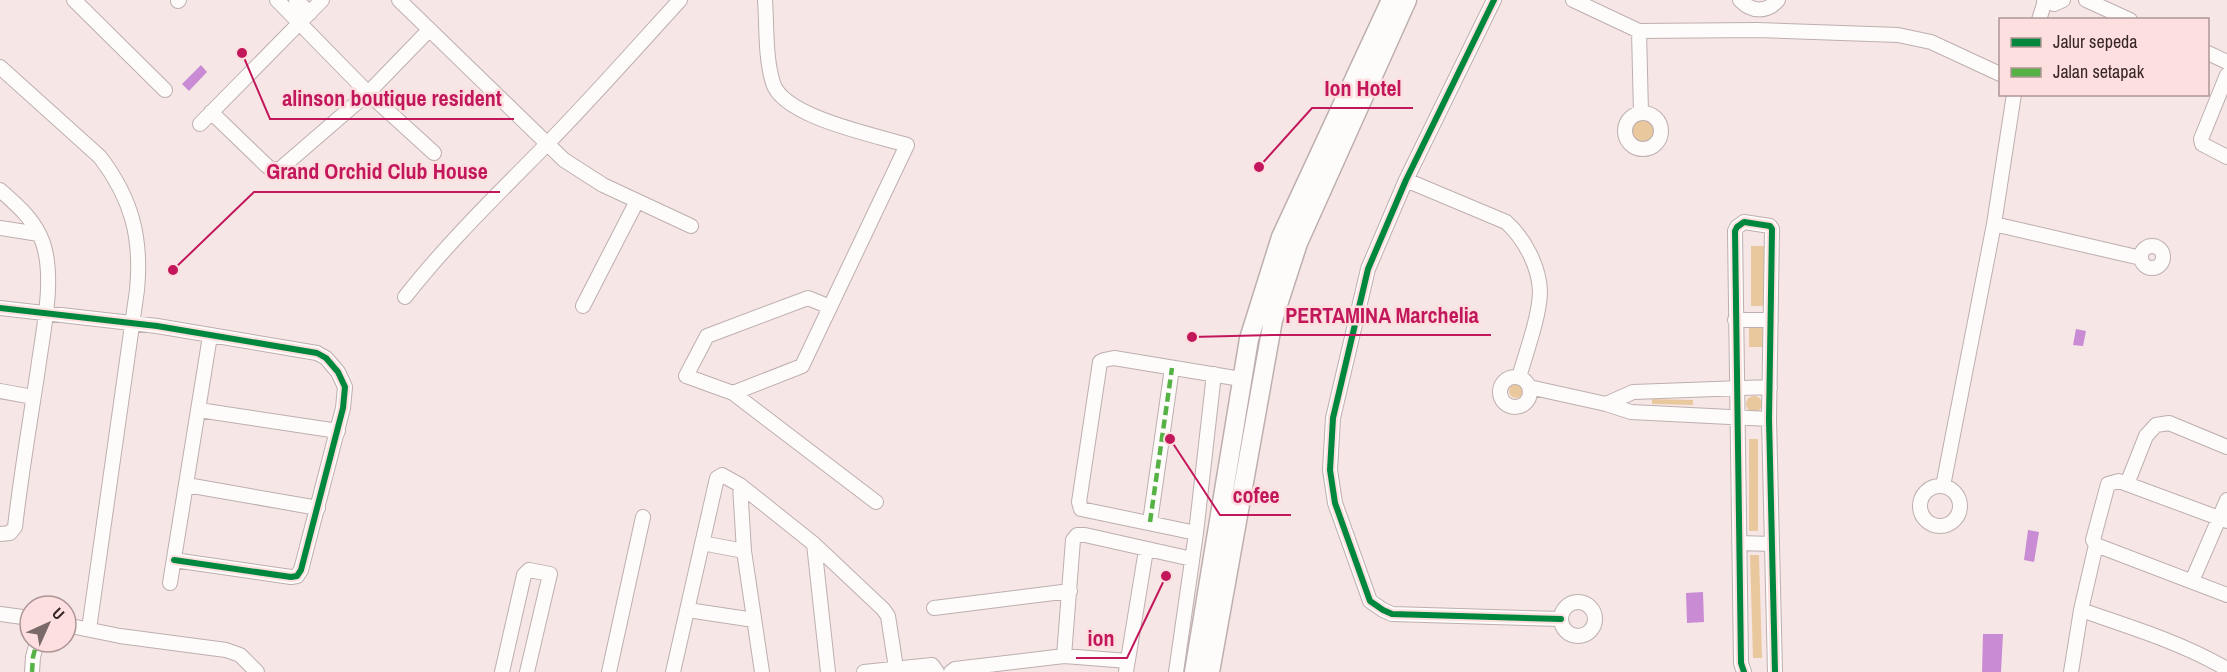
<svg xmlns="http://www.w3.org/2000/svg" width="2227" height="672" font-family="'Archivo Narrow',sans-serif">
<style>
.green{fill:#eac89e}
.water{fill:#c88bd4}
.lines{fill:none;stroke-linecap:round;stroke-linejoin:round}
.minor-casing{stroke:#beafaf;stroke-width:16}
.secondary-casing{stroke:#beafaf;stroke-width:21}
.minor{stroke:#fefbfb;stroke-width:14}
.secondary{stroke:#fefbfb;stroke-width:18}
.quiet{stroke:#56b245;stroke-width:4.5;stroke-dasharray:9 4.5;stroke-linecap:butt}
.cycleway-casing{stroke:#fddfdf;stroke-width:10}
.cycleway{stroke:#00873e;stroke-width:6}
.leader{fill:none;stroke:#c2185b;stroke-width:2}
.callout-dot{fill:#c2185b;stroke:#fddfdf;stroke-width:2}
.callout-label{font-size:22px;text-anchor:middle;font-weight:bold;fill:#c2185b;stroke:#fddfdf;stroke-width:5;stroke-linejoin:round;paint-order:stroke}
</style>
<rect width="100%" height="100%" fill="#f6e6e6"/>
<path class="green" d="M1629 132a13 13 0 1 1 26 0a13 13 0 1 1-26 0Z
M1751 246H1767L1766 306H1751Z
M1749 327 1766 328V347H1749Z
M1509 391a7 7 0 1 1 14 0a7 7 0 1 1-14 0Z
M1746 404a8 8 0 1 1 16 0a8 8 0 1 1-16 0Z
M1652 399 1693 400V405L1652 404Z
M1749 439H1758V531H1749Z
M1750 555H1759L1762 658H1753Z"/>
<path class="water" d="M201 65 207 72 189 91 182 84Z
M2076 329 2086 331 2083 346 2073 345Z
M2028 530 2039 532 2034 562 2024 560Z
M1703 592 1704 622 1687 623 1686 593Z
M1983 634H2003L2001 672H1982Z"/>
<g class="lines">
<g class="minor-casing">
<path id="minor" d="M74 0 165 90
M277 0 368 93 434 153
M296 0 310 13
M399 0 564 160 603 185 691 226
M1494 0 1406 180 1368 269 1333 418 1330 470 1335 503 1370 601 1383 610 1392 614 1561 619
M1573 0 1639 31 1757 30 1898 35 1931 42 2000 74
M1740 0C1751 12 1767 13 1778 0
M2044 0 2054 4 2063 0
M2086 0 2130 20
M178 1 179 0
M2039 20 2045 1
M1639 31 1641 113
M2208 53 2227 62
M0 67 100 157C132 199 142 238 137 290L89 629
M2227 75 2201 139 2202 144 2227 157
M211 112 267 166 271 169H280L368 93 429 30
M1625 131a18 18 0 1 1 36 0a18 18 0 1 1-36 0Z
M200 124 322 0
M1406 180 1506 222C1524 238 1539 266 1540 291 1540 315 1526 353 1519 377
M0 190C17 205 35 220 43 243 55 279 43 331 38 369 30 422 21 474 15 527L10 533 0 534
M1994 224 2141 258
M0 228 39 234
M2141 257a11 11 0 1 1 22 0a11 11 0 1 1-22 0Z
M405 297C448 242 498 194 547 144 593 97 636 48 680 0
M583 306 637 201
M830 307 808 298 707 336 686 376 733 393 876 502
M0 308 157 326 317 353 326 358 338 372 345 387 343 408 301 570 297 576 291 577 174 560
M1735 320H1771
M1500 392a15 15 0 1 1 30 0a15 15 0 1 1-30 0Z
M1529 387 1606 404 1631 412 1769 419
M0 391 33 397
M733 393 802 366 907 145C875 135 783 117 773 83 765 57 767 27 765 0
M1606 404 1633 392 1770 387
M199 410 338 431
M2127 484 2146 436 2156 425 2169 423 2227 447
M187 485 318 508
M740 485 744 551 762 672
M1920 506a20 20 0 1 1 40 0a20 20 0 1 1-40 0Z
M1943 486 1994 224 2014 94
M1150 522 1172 368
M1196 533 1081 509 1079 502 1100 362 1104 360 1114 358 1241 379
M702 543 744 551
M1739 543 1772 544
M814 544 828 672
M2096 545 2227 595
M2192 581 2227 500
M170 583 210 336
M1561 619a17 17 0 1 1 34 0a17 17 0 1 1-34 0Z
M934 608 1070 591
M688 610 754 620
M2081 610C2130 627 2180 642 2225 668
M0 614 30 618
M66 625 120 636 226 650 240 655 257 672
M1064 656 1073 540 1077 535H1085L1192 559
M32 672 33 657 37 642
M502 672 524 575 529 570 550 574 527 672
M609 672 643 517
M673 672 717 478 722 475 740 485 814 544 883 609 888 616 896 668
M864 672 932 665 937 672
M951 672 955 669 1064 656 1128 661
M1126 672 1146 550
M1176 672 1196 533 1214 374
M1744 672 1741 663 1735 231 1737 227 1744 222 1770 226 1772 229 1769 419 1775 672
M2071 672 2081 610 2096 545 2093 540 2108 484 2119 481 2127 484 2227 521"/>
</g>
<g class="secondary-casing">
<path id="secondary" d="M1194 672 1249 339 1281 237 1391 0
M1210 672 1273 320 1298 243 1407 0"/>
</g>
<use href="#minor" class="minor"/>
<use href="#secondary" class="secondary"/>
<path class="quiet" d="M1150 522 1172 368
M32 672 33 657 37 642"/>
<g class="cycleway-casing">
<path id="cycleway" d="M1494 0 1406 180 1368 269 1333 418 1330 470 1335 503 1370 601 1383 610 1392 614 1561 619
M0 308 157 326 317 353 326 358 338 372 345 387 343 408 301 570 297 576 291 577 174 560
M1744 672 1741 663 1735 231 1737 227 1744 222 1770 226 1772 229 1769 419 1775 672"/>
</g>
<use href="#cycleway" class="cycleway"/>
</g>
<path class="leader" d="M1259 167L1312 108H1413M242 53L270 119H514M173 270L254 192H500M1192 337L1273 335H1491M1170 439L1220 515H1291M1166 576L1127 658H1076"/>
<g class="callout-dot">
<circle cx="1259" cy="167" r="6"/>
<circle cx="242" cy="53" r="6"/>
<circle cx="173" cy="270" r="6"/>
<circle cx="1192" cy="337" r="6"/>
<circle cx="1170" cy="439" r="6"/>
<circle cx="1166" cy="576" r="6"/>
</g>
<g class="callout-label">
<text x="1363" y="96">Ion Hotel</text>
<text x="392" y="106">alinson boutique resident</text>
<text x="377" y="179">Grand Orchid Club House</text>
<text x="1382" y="323">PERTAMINA Marchelia</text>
<text x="1256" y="503">cofee</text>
<text x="1101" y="646">ion</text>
</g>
<rect x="1999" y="18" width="210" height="78" fill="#fddfdf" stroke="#ae9595" stroke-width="1.5"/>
<rect x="2011" y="38" width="30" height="9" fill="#00873e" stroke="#ae9595" stroke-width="1.5"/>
<text x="2053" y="48" font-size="18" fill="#382626">Jalur sepeda</text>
<rect x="2011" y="68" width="30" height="9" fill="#56b245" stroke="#ae9595" stroke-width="1.5"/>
<text x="2053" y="78" font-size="18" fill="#382626">Jalan setapak</text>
<g transform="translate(48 624) rotate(45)"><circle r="28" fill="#fddfdf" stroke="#ae9595" stroke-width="1.5"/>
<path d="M0-4.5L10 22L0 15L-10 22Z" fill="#7a6969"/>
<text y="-9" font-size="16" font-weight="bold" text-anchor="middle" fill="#382626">U</text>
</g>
</svg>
